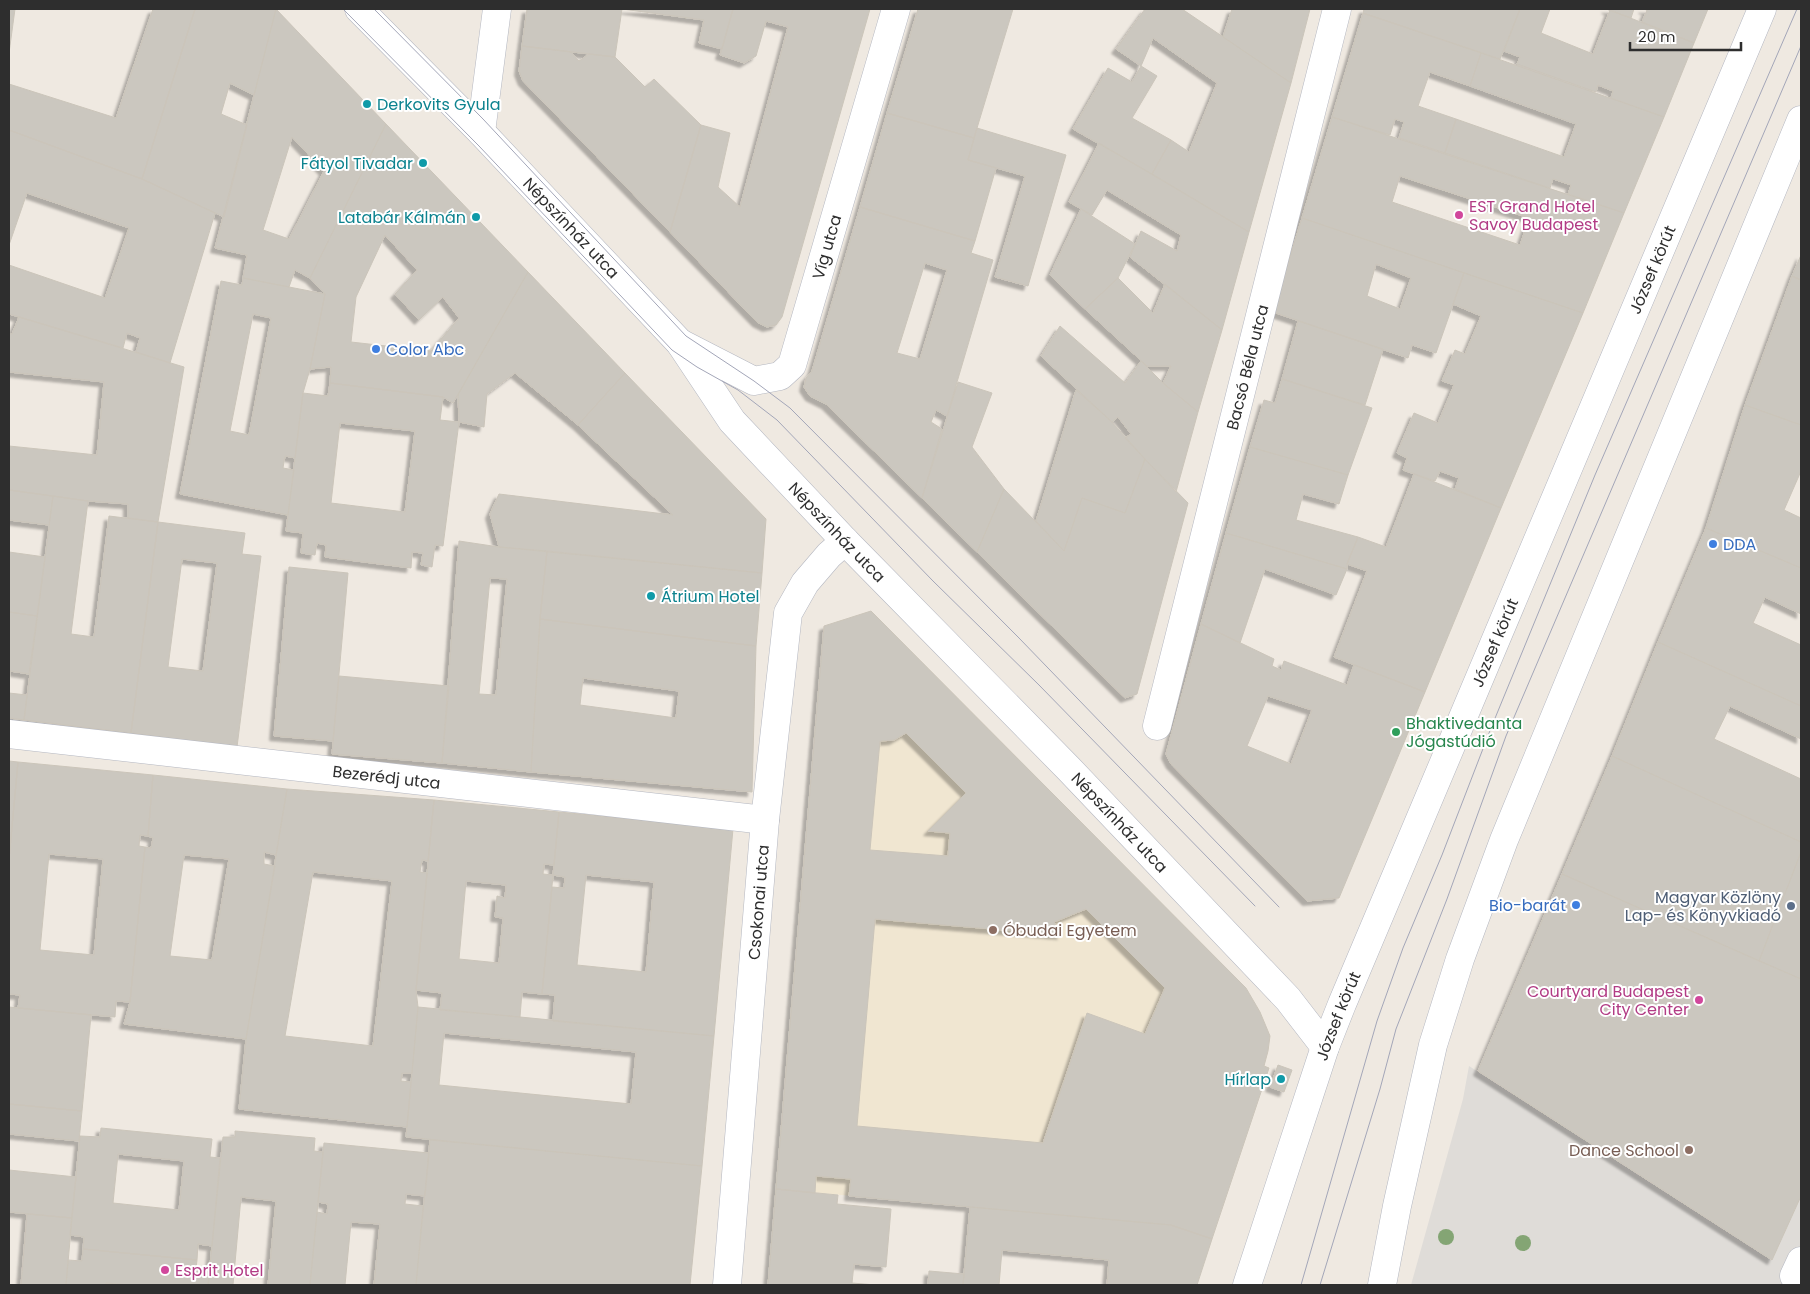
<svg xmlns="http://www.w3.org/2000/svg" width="1810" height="1294" font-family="Poppins,sans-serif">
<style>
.education{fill:#f0e6d1}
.plaza{fill:#dfdcd8}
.building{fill:#cbc7bf;stroke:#cbc5ba;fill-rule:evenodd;filter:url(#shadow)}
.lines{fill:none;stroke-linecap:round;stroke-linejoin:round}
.street-casing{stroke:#b4b7c1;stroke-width:29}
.secondary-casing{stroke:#b4b7c1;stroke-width:29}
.street{stroke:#fff;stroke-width:28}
.secondary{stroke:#fff;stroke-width:28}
.tram{stroke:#a3a6b8;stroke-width:1}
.tree{fill:#84a574}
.culture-dot{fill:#0f9aa8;stroke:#fff;stroke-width:2}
.hotel-dot{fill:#d1479c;stroke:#fff;stroke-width:2}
.shop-dot{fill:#3f7fe0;stroke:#fff;stroke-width:2}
.leisure-dot{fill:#2e9e5b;stroke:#fff;stroke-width:2}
.service-dot{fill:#5c6f8a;stroke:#fff;stroke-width:2}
.education-dot{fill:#8d6e63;stroke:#fff;stroke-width:2}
.labels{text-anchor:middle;stroke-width:4;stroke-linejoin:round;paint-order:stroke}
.culture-label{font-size:16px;fill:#0d838f;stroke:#fff;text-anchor:end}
.hotel-label{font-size:16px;fill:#b23c85;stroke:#fff;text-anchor:start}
.street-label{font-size:16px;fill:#2e2e2e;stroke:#fff}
.shop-label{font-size:16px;fill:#366cbe;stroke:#fff;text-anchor:start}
.leisure-label{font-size:16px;fill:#27864d;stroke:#fff;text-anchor:start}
.service-label{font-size:16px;fill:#4e5e75;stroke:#fff;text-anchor:end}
.education-label{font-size:16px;fill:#785e54;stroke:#fff;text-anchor:start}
</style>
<defs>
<filter id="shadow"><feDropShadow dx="-4.5" dy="4.5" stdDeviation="1" flood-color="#0004"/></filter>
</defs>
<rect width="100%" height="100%" fill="#efe9e1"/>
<path class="education" d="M871 611 1246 988 1260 1012 1270 1036 1268 1051 1264 1066 1269 1068 1212 1239 1170 1225 776 1189 824 626Z"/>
<path class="plaza" d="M1469 1066 1771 1260 1801 1196V1285H1411L1463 1099Z"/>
<path class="building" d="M9 9H15L9 53Z
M153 9H195L142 179 9 130V84L116 118Z
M195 9H276L254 95 230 83 221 114 247 125 224 217 142 179Z
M276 9 386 124 310 278 295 270 289 287 243 278 247 255 215 248ZM292 137 324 171 289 239 263 230Z
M527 9H733L722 49 699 43 704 20 622 9 615 57 522 46Z
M733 9H870L782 317 776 325 767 327 757 322 670 232 701 125 730 133 718 187 740 207 788 27 766 21 756 56 744 63 720 55Z
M918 9H1013L974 138 887 113Z
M1145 9H1182L1291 83 1249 232 1152 174 1171 140 1189 152 1217 83 1153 38 1141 66 1116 49Z
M1232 9H1310L1291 83 1223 37Z
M1364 9H1520L1500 59 1363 13Z
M1520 9H1550L1541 33 1593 54 1610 10 1694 43 1664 117 1611 98 1613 91 1598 85 1596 92 1517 64 1520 57 1504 51Z
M1606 9H1634L1631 18Z
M1643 9H1708L1694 43 1642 22 1647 10Z
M1363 13 1481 53 1470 86 1430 72 1418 106 1456 119 1445 153 1399 138 1404 122 1395 119 1390 135 1332 117Z
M522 46 571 52 579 61 589 54 615 57 645 87 654 79 701 125 670 232 523 81 519 71Z
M1481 53 1664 117 1624 213 1568 194 1571 185 1553 179 1550 188 1445 153 1456 119 1564 157 1576 124 1470 86Z
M1141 66 1157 76 1132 118 1171 140 1152 174 1073 129 1108 68 1132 82Z
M887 113 974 138 968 160 996 168 975 241 860 207Z
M1332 117 1624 213 1583 313 1302 218ZM1400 176 1529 218 1520 245 1392 202Z
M386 124 528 272 453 403 443 397 330 383 331 367 310 369 325 294 310 278ZM385 235 417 270 395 294 419 320 443 297 459 318 431 351 351 342 356 297Z
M977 128 1066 155 1028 286 995 277 1025 176 968 160Z
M9 130 142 179 215 213 170 363 136 352 140 338 127 333 123 348 9 314V265L105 298 129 228 27 193 9 245Z
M1099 143 1249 232 1222 330 1130 257 1141 231 1177 251 1181 235 1107 190 1092 215 1069 202Z
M860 207 975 241 971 253 993 260 947 416 936 410 931 422 942 429 922 498 826 404 810 396 804 387 806 378 812 371ZM925 263 947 270 920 359 897 353Z
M1081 209 1135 244 1118 278 1085 309 1050 275Z
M1302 218 1464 273 1436 353 1412 345 1408 358 1273 312ZM1376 264 1411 278 1400 309 1367 296Z
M1801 255V280L1792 276Z
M528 272 625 373 578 425 515 373 487 394 484 427 459 422 458 395Z
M1464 273 1583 313 1501 508 1455 489 1459 478 1440 471 1435 481 1403 470 1407 458 1397 453 1414 413 1438 423 1454 385 1442 381 1455 350 1465 354 1481 316 1453 304Z
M1792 276 1801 280V425L1745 405Z
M243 278 325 294 310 369 303 393 295 458 285 456 283 468 294 470 288 515 180 494 221 281 242 285ZM253 314 271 318 249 435 230 431Z
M1118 278 1153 313 1165 284 1222 330 1198 412 1163 383 1171 366H1147L1085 309Z
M19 317 184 367 158 522 128 518V504L88 501 9 490V446L97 455 104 382 9 372V333L12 334Z
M1298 321 1383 349 1365 405 1282 379Z
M1060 326 1125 383 1141 361 1163 383 1198 412 1176 492 1125 438 1131 434 1118 417 1112 422 1041 356Z
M625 373 766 519 762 573 499 547 490 514 499 494 673 515 578 425Z
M1282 379 1372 408 1348 475 1250 447 1264 400 1275 403Z
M958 382 992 393 972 447 1004 489 977 552 922 498Z
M330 383 443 397 440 420 459 422 443 546 435 545 432 567 421 565 423 553 412 552 411 568 325 557 326 545 317 543 315 555 301 553 303 533 286 531 303 393 328 396ZM340 423 415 431 405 512 331 503Z
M1076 390 1112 422 1145 459 1125 513 1082 498 1064 551 1036 521Z
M1745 405 1801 425V471L1784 510 1801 518V568L1706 528Z
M1250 447 1348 475 1339 504 1303 494 1296 520 1358 537 1347 564V569L1226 533Z
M1145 459 1188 503 1137 694 1125 698 977 552 1004 489 1064 551 1082 498 1125 513Z
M1414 474 1501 508 1425 692 1334 657 1367 571 1347 564 1358 537 1386 547Z
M9 490 53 496 49 525 9 520Z
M53 496 88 501 71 634 94 637 109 516 158 522 131 733 24 720Z
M158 522 245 533 242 554 261 556 237 747 131 733ZM182 559 217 563 203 671 168 667Z
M1706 528 1801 568V614L1765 597 1753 623 1801 645V706L1658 642Z
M1226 533 1347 569 1336 595 1265 569 1240 643 1201 624Z
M459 541 499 547 547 551 540 619 531 772 442 763ZM490 578 507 579 496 695 479 694Z
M547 551 762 573 756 646 540 619Z
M9 552 45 557 37 616 9 612Z
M289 567 348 573 333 741 274 736Z
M871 611 1246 988 1260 1012 1270 1036 1268 1051 1264 1066 1269 1068 1212 1239 1171 1225 849 1196 851 1179 816 1176 815 1193 776 1189 824 626ZM906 733 966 793 928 831 950 833 948 856 870 850 880 741 894 740ZM1086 909 1165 988 1145 1034 1087 1013 1043 1143 857 1126 875 919 1062 935 1054 922Z
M9 612 37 616 29 674 10 671 9 686Z
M540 619 756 646 752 792 531 772ZM583 678 679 691 676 718 580 705Z
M1201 624 1274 659 1272 666 1281 670 1284 661 1347 685 1354 665 1425 692 1339 898 1307 901 1171 764 1166 754ZM1268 696 1312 710 1291 764 1247 746Z
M1658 642 1801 706V739L1730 706 1714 739 1801 779V842L1612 756Z
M339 676 449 686 442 763 332 754Z
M9 693 27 695 24 720 9 718Z
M1612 756 1801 842V852L1759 961 1562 874Z
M9 761 18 762 9 859Z
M18 762 153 775 148 836 140 835 139 846 145 847 130 1002 116 1001 115 1017 18 1008 20 995 9 994V859ZM49 854 103 859 94 955 40 950Z
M153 775 287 789 276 855 264 852V864L275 866 246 1039 124 1024 130 1002 145 847 151 848 153 838 148 836ZM184 855 229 859 212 960 170 956Z
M287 789 434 800 428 861 422 860 420 872 427 873 416 990 418 1007 412 1073H402L401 1081 411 1082 407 1127 239 1109 246 1039ZM313 872 392 881 373 1046 285 1036Z
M434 800 559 812 554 865 544 864 543 874 553 875 542 994 522 992 520 1017 440 1010 442 993 416 990ZM466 881 506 885 505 898 497 896 495 917 503 918 499 963 459 959Z
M559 812 733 829 714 1036 553 1021 555 995 542 994 552 887 564 888 565 877 553 875ZM586 875 654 882 646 972 577 965Z
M1801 852V979L1759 961Z
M1562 874 1801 979V1196L1772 1260 1478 1071Z
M9 1007 91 1015 82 1111 9 1104Z
M418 1007 714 1036 702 1166 406 1137ZM444 1033 636 1052 631 1104 439 1085Z
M1278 1065 1292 1070 1284 1092 1270 1087Z
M9 1104 82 1111 79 1141 9 1134Z
M101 1128 212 1139 210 1157 220 1158 212 1246 198 1244 197 1260 83 1249 84 1237 70 1235 80 1136 100 1137ZM118 1154 184 1161 179 1210 113 1203Z
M235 1131 315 1138 314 1151 323 1152 310 1285H268L276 1201 241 1197 233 1285H208L223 1137H235Z
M430 1140 702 1166 690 1285H416Z
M324 1143 429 1153 425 1196 406 1194 405 1204 423 1206 416 1285H374L380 1224 351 1222 345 1285H310L317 1212 327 1214 328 1204 318 1202Z
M9 1170 76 1177 72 1218 9 1212Z
M776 1189 838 1195 837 1204 891 1209 886 1267 854 1264 852 1283 876 1285H768Z
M970 1207 1171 1225 1212 1239 1197 1285H1107L1109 1260 1002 1250 999 1285H963Z
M27 1214 72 1218 66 1285H21Z
M83 1249 197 1260 196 1269 210 1271 208 1285H129L106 1283V1285H66L68 1260 82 1261Z
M929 1271 964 1274 963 1285H928Z"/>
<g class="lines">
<g class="street-casing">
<g id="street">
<path d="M481 132 497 9"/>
<path id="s1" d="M680 343 754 381 780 376 792 365 896 9"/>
<path id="s2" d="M1157 726 1337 9"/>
<path id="s3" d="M9 734 765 820"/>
<path d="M1794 1276 1801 1261"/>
<path id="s4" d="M727 1285 765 820 788 613 805 583 829 555 845 541"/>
</g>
</g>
<g class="secondary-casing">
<g id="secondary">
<path id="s5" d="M359 9 481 132 680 343 732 421 845 541 1069 769 1288 999 1325 1047"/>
<path id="s6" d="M1247 1285 1325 1047 1342 1004 1762 9"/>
<path d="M1382 1285 1397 1206 1433 1045 1460 959 1504 840 1801 120"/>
</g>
</g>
<use href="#street" class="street"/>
<use href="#secondary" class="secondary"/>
<path class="tram" d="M343 9 479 146 672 350 697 367 738 390 777 420 933 581 1039 685 1255 906
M374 9 483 119 686 336 754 381 790 408 1019 638 1279 907
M1301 1285 1377 1021 1403 948 1442 855 1491 728 1595 475 1797 9
M1320 1285 1380 1089 1396 1029 1447 899 1506 736 1801 46"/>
</g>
<g class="tree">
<circle cx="1446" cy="1237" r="8"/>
<circle cx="1523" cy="1243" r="8"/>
</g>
<g class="culture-dot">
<circle cx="367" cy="104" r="5"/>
<circle cx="423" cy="163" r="5"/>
<circle cx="476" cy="217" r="5"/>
<circle cx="651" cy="596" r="5"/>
<circle cx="1281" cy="1079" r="5"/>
</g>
<g class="hotel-dot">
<circle cx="1459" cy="215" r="5"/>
<circle cx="1699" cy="1000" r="5"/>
<circle cx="165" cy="1270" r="5"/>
</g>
<g class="shop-dot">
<circle cx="376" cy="349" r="5"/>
<circle cx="1713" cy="544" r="5"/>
<circle cx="1576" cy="905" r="5"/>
</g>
<circle class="leisure-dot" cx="1396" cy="732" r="5"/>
<circle class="service-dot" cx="1791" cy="906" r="5"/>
<g class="education-dot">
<circle cx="993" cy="930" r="5"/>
<circle cx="1689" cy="1150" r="5"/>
</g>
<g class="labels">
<g class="culture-label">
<text x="377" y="110" text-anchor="start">Derkovits Gyula</text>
<text x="413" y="169">Fátyol Tivadar</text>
<text x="466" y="223">Latabár Kálmán</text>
<text x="661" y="602" text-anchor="start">Átrium Hotel</text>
<text x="1271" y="1085">Hírlap</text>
</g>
<g class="hotel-label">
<text x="1469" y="212">EST Grand Hotel<tspan x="1469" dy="18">Savoy Budapest</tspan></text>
<text x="1689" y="997" text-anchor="end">Courtyard Budapest<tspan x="1689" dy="18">City Center</tspan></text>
<text x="175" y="1276">Esprit Hotel</text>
</g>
<g class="street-label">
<text dy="6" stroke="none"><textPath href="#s5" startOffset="305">Népszínház utca</textPath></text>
<text dy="6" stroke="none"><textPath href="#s1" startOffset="249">Víg utca</textPath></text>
<text dy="6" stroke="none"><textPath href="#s6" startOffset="1094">József körút</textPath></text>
<text dy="6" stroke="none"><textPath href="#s2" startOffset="370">Bacsó Béla utca</textPath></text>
<text dy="6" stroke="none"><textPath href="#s5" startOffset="710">Népszínház utca</textPath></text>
<text dy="6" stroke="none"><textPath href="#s6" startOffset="689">József körút</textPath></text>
<text dy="6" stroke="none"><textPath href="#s3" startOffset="380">Bezerédj utca</textPath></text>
<text dy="6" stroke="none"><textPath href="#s5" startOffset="1115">Népszínház utca</textPath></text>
<text dy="6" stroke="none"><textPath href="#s4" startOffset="384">Csokonai utca</textPath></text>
<text dy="6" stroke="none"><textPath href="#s6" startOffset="284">József körút</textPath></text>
</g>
<g class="shop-label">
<text x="386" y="355">Color Abc</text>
<text x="1723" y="550">DDA</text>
<text x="1566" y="911" text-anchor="end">Bio-barát</text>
</g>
<g class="leisure-label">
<text x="1406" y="729">Bhaktivedanta<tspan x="1406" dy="18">Jógastúdió</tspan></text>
</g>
<g class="service-label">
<text x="1781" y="903">Magyar Közlöny<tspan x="1781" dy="18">Lap- és Könyvkiadó</tspan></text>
</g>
<g class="education-label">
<text x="1003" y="936">Óbudai Egyetem</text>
<text x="1679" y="1156" text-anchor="end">Dance School</text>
</g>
</g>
<rect width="1810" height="1294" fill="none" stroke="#2e2e2e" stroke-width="20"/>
<path d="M1630 42v8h111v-8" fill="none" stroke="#2e2e2e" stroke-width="2.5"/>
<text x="1638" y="42" font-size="15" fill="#2e2e2e" stroke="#ffffff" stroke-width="4" paint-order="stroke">20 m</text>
</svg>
